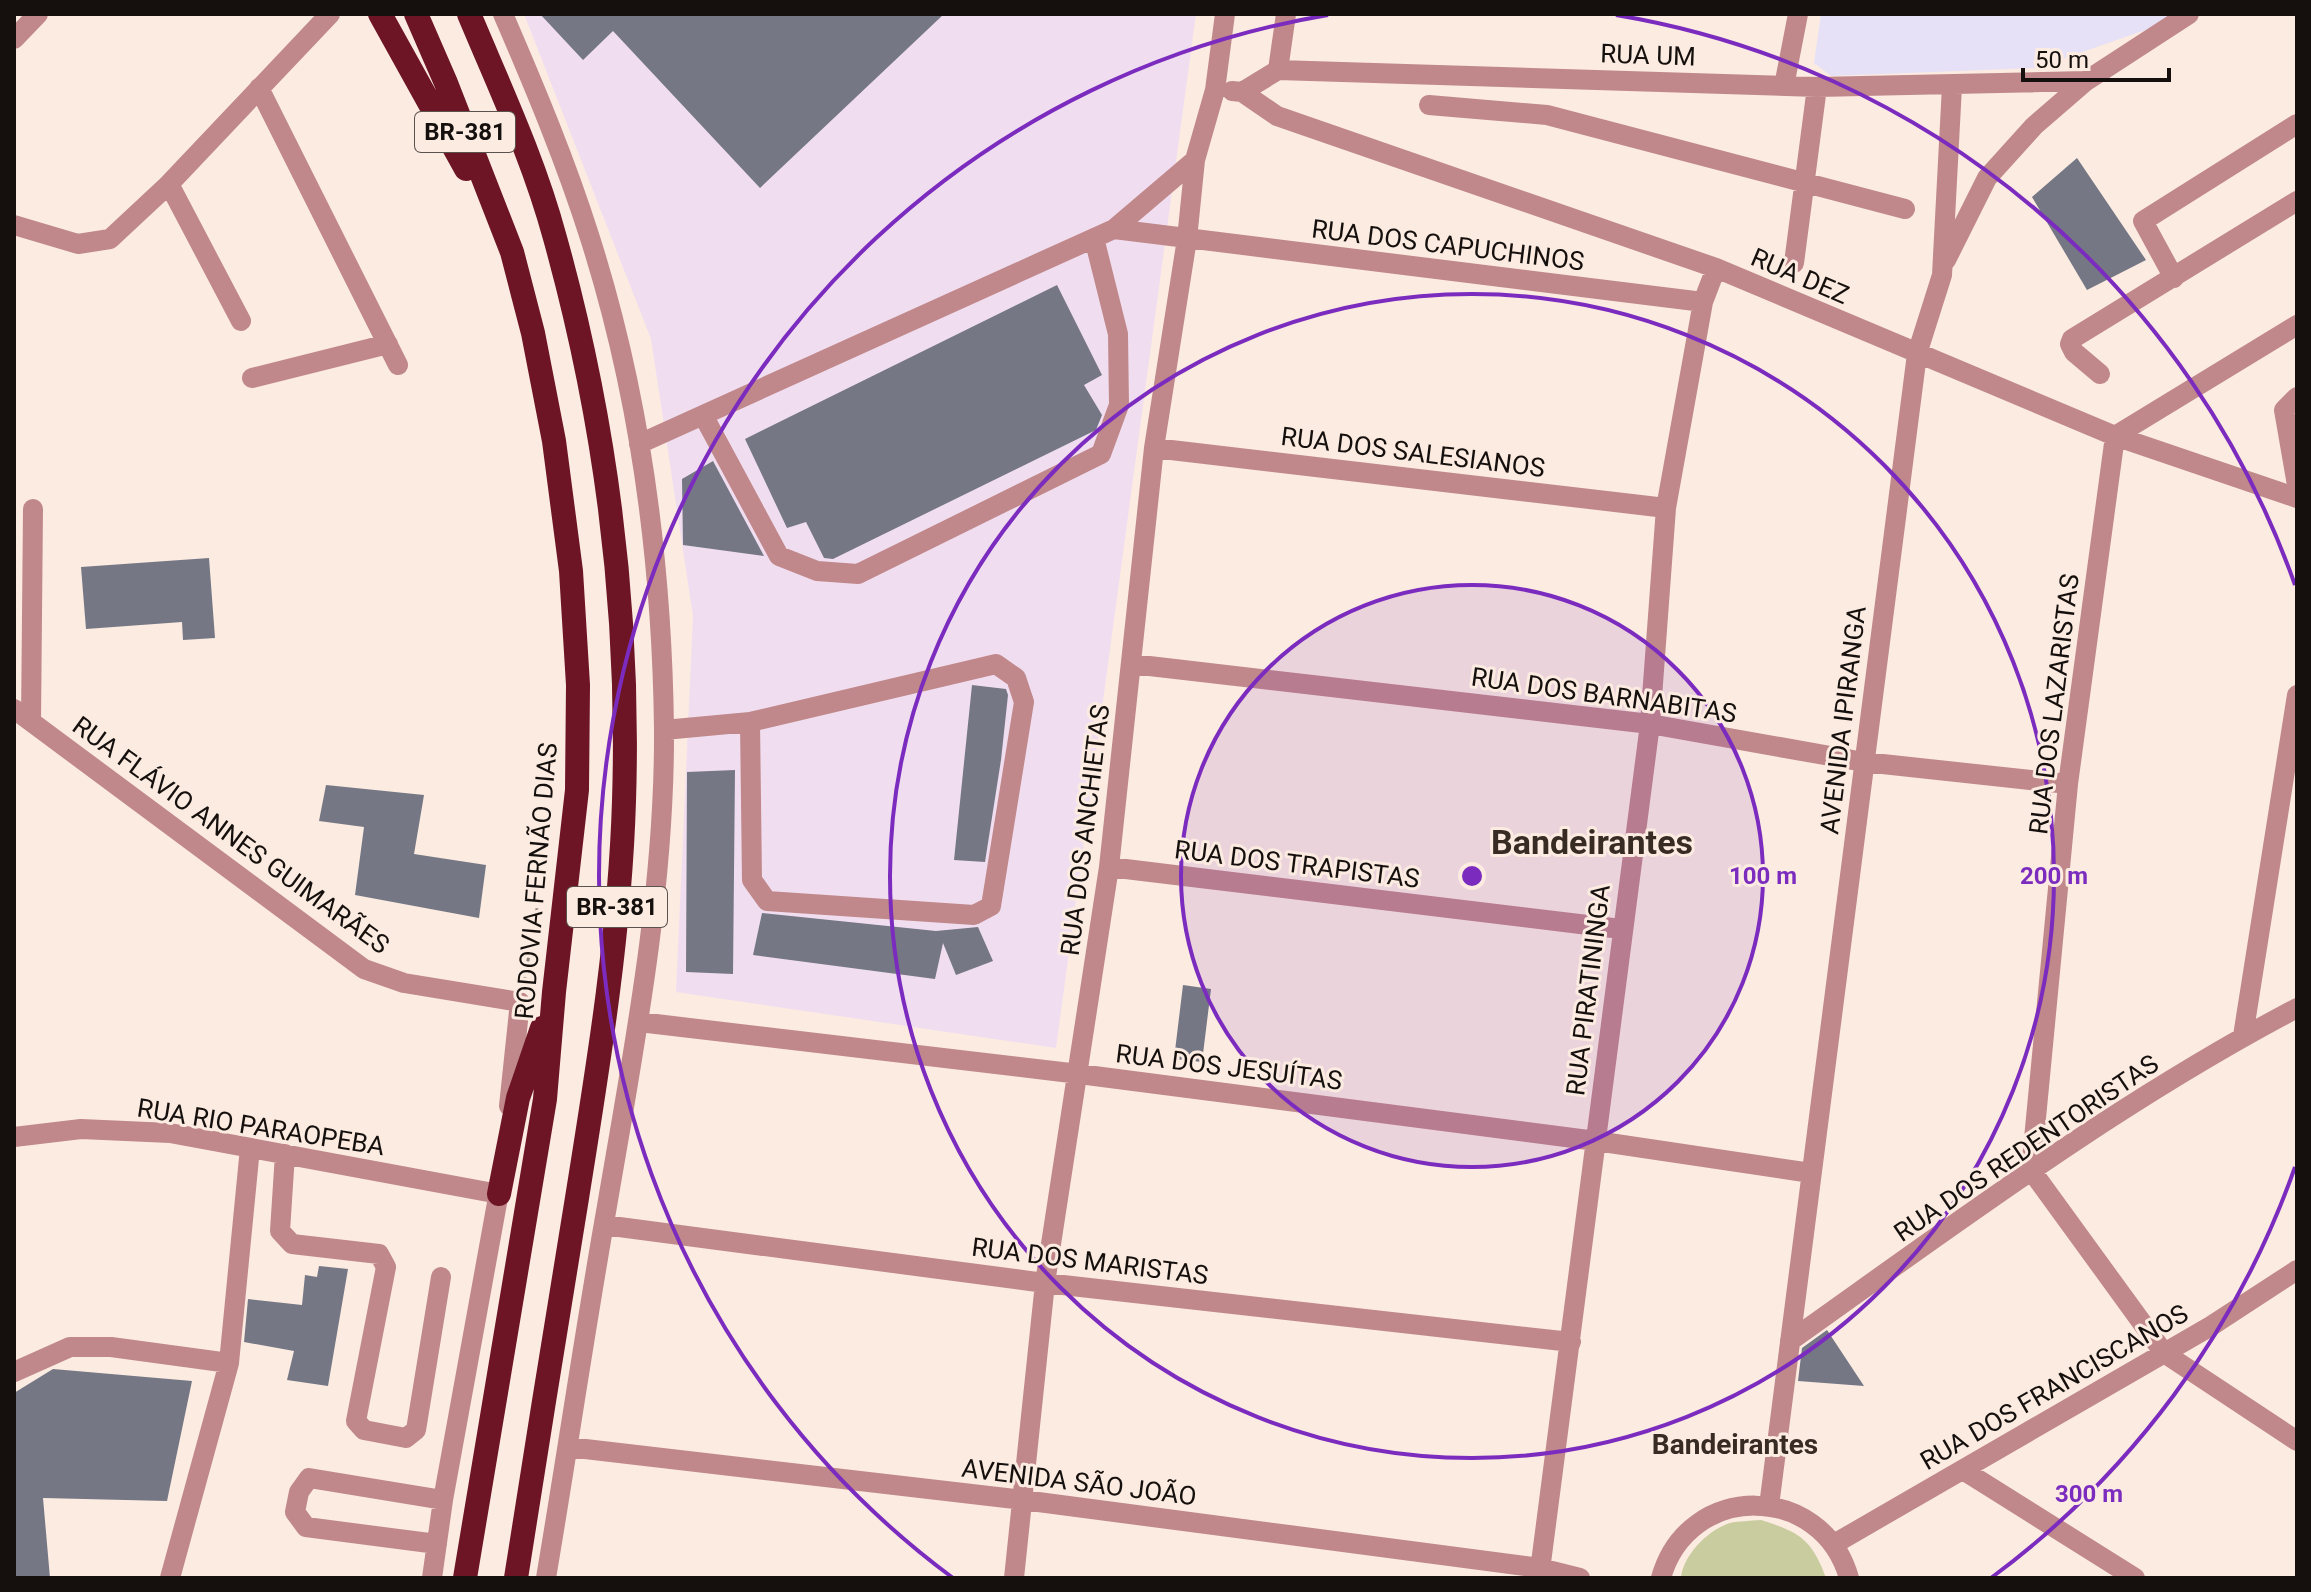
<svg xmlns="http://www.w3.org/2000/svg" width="2311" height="1592" font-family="Roboto,sans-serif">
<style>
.industrial{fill:#f0def0}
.education{fill:#e7e1f7}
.green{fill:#c8cc9e}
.building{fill:#757785}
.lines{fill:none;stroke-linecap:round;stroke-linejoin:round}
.path{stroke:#8c827b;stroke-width:3;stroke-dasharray:6 4;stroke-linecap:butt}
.minor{stroke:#c0888a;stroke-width:20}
.highway{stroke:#6e1525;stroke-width:24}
.ring{fill:none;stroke:#7b2cbf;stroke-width:4}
.labels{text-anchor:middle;stroke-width:6;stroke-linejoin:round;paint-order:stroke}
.shield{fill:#fbebe1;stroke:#5a524d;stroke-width:2}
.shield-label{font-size:24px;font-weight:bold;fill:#15100d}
.street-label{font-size:26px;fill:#15100d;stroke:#fbebe1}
.neighbourhood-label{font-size:28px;font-weight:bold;fill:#372b24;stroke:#fbebe1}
.district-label{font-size:34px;font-weight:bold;fill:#372b24;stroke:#fbebe1}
.centre{fill:#7b2cbf;stroke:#fbebe1;stroke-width:4}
.ring-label{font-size:24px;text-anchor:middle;font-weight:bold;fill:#7b2cbf;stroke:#fbebe1;stroke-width:6;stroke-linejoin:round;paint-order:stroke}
</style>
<rect width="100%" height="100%" fill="#fbebe1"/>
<path class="industrial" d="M524 14H1196L1056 1048 676 992 693 616 651 339Z"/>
<path class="education" d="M1821 14H2178L2163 24 2036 68 1831 76 1814 63Z"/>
<path class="green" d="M1761 1520C1799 1532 1812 1539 1826 1578H1681C1683 1555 1708 1530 1730 1523 1739 1521 1751 1521 1761 1520Z"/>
<path class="building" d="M540 14H944L760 188 613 31 583 60Z
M2077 158 2146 260 2087 290 2032 197Z
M1057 285 1102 375 1084 385 1102 415 1096 430 833 559 824 558 806 522 787 528 745 439Z
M713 461 764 556 683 545 682 479Z
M209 558 215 638 183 640 182 622 86 629 81 567Z
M972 685 1006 689 1008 695 1001 760 985 862 954 860Z
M735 770 733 974 686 972 687 772Z
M326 785 424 795 414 854 486 865 479 918 355 895 364 827 319 821Z
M762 913 936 931 978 927 993 961 956 975 943 943 935 979 753 955Z
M1183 985 1211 989 1202 1062 1174 1059Z
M319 1266 348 1269 328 1386 287 1380 294 1351 244 1342 248 1299 302 1305 305 1275 317 1277Z
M1827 1330 1864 1386 1798 1381 1802 1348Z
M53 1369 192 1381 167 1501 43 1498 50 1578H14V1393Z"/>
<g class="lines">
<path class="path" d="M524 983 538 903"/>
<path class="minor" d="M503 14C535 88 566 162 590 238 640 395 662 564 664 729 665 889 634 1048 607 1206 585 1330 567 1454 546 1578
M14 39 38 14
M1278 70 1286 14
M1784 86 1798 14
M259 88 398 365
M1232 91 1242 92 1278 70 1817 87 2086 81 2189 14
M1242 92 1277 116 1716 268 2115 436 2297 498
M1429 105 1547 115 1905 209
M169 184 241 321
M14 225 78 244 110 239 169 184 330 14
M1114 229 1703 302
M1946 260 1987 178 2034 126 2086 81
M1794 263 1817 87
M2174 278 2143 221 2297 124
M2297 325 2115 436 2068 784 2031 1170 2164 1353 2297 1441
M2100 374 2074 352 2070 344 2072 339 2297 201
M252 378 388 344
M2297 397 2284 410 2297 485
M703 415 779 556 817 571 858 574 1101 454 1119 405 1118 334 1094 238
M639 444 1114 229 1195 160
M1154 448 1666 508
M1132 664 1650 724 1864 762 2068 784
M14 709 364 969 404 983 520 1002 509 1106
M31 721 33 509
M664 730 750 722 996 664 1016 678 1024 702 991 906 974 915 767 901 752 880 750 722
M1109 867 1621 929
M639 1022 1079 1074 1596 1141 1811 1173
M2243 1036 2297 695
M14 1137 81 1129 170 1133 499 1194
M285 1154 280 1231 292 1244 379 1254 386 1267 356 1421 364 1430 406 1438 416 1430 441 1277
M604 1225 1045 1283 1571 1342
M1790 1341C1955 1224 2118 1102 2297 1008
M14 1372 70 1347H111L229 1363
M568 1447 1023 1500 1540 1568 1580 1578
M1963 1470 2135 1578
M1769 1506 1917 354 1942 275 1952 86
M437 1544 306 1527 295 1512 299 1492 309 1478 443 1500
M1834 1544 2211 1326 2297 1270
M170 1578 229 1363 250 1148
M432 1578 443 1500 501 1181
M1014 1578 1045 1283 1109 867 1154 448 1187 239 1195 160 1215 90 1225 14
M1539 1578 1650 724 1666 508 1703 302 1716 268
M1661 1578C1688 1481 1822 1482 1849 1578"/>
<path class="highway" d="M380 14 466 169
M416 14 446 83 512 252 533 333 554 441 571 571 578 685 577 790 554 992 545 1099 465 1578
M469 14C500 88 534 160 555 238 606 421 630 611 624 801 620 934 598 1067 577 1198 556 1325 536 1451 516 1578
M499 1194 518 1098 542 1028"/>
</g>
<circle cx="1472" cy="876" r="291" fill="#7b2cbf" fill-opacity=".12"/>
<g class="ring">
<circle cx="1472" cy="876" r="291"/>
<circle cx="1472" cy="876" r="582"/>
<path d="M2295 1167A873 873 0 0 1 1991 1578M953 1578A873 873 0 0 1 1328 15M1616 15A873 873 0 0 1 2295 585"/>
</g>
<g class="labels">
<g class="shield">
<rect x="415" y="112" width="100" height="40" rx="6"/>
<rect x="567" y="887" width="100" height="40" rx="6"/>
</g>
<g class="shield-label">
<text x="465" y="140">BR-381</text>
<text x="617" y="915">BR-381</text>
</g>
<g class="street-label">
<text transform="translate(1648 55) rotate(2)" y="9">RUA UM</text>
<text transform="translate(1448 245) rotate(7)" y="9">RUA DOS CAPUCHINOS</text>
<text transform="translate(1800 276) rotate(23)" y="9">RUA DEZ</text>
<text transform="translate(1413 452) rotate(7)" y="9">RUA DOS SALESIANOS</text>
<text transform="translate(1604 695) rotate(8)" y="9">RUA DOS BARNABITAS</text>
<text transform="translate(2054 704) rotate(-83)" y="9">RUA DOS LAZARISTAS</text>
<text transform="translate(1843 720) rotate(-83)" y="9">AVENIDA IPIRANGA</text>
<text transform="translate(1085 830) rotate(-83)" y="9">RUA DOS ANCHIETAS</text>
<text transform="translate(231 835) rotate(36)" y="9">RUA FLÁVIO ANNES GUIMARÃES</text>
<text transform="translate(1297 864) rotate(7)" y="9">RUA DOS TRAPISTAS</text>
<text transform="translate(536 881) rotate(-85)" y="9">RODOVIA FERNÃO DIAS</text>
<text transform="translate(1588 990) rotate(-83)" y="9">RUA PIRATININGA</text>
<text transform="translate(1229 1067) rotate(7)" y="9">RUA DOS JESUÍTAS</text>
<text transform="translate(261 1127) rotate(9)" y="9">RUA RIO PARAOPEBA</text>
<text transform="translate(2026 1148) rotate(-34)" y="9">RUA DOS REDENTORISTAS</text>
<text transform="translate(1090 1261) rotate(7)" y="9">RUA DOS MARISTAS</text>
<text transform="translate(2054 1387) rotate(-30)" y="9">RUA DOS FRANCISCANOS</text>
<text transform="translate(1079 1482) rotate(7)" y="9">AVENIDA SÃO JOÃO</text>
</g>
<g class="neighbourhood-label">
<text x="1735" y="1454">Bandeirantes</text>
</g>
<g class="district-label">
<text x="1592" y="854">Bandeirantes</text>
</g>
</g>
<circle cx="1472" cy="876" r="12" class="centre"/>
<g class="ring-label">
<text x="1763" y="884">100 m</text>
<text x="2054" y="884">200 m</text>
<text x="2089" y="1502">300 m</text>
</g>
<rect width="2311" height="1592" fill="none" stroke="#15100d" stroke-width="32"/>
<path d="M2023 68v12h146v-12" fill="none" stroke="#15100d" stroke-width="4"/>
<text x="2035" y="68" font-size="24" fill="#15100d" stroke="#fbebe1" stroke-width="6" paint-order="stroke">50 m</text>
</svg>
